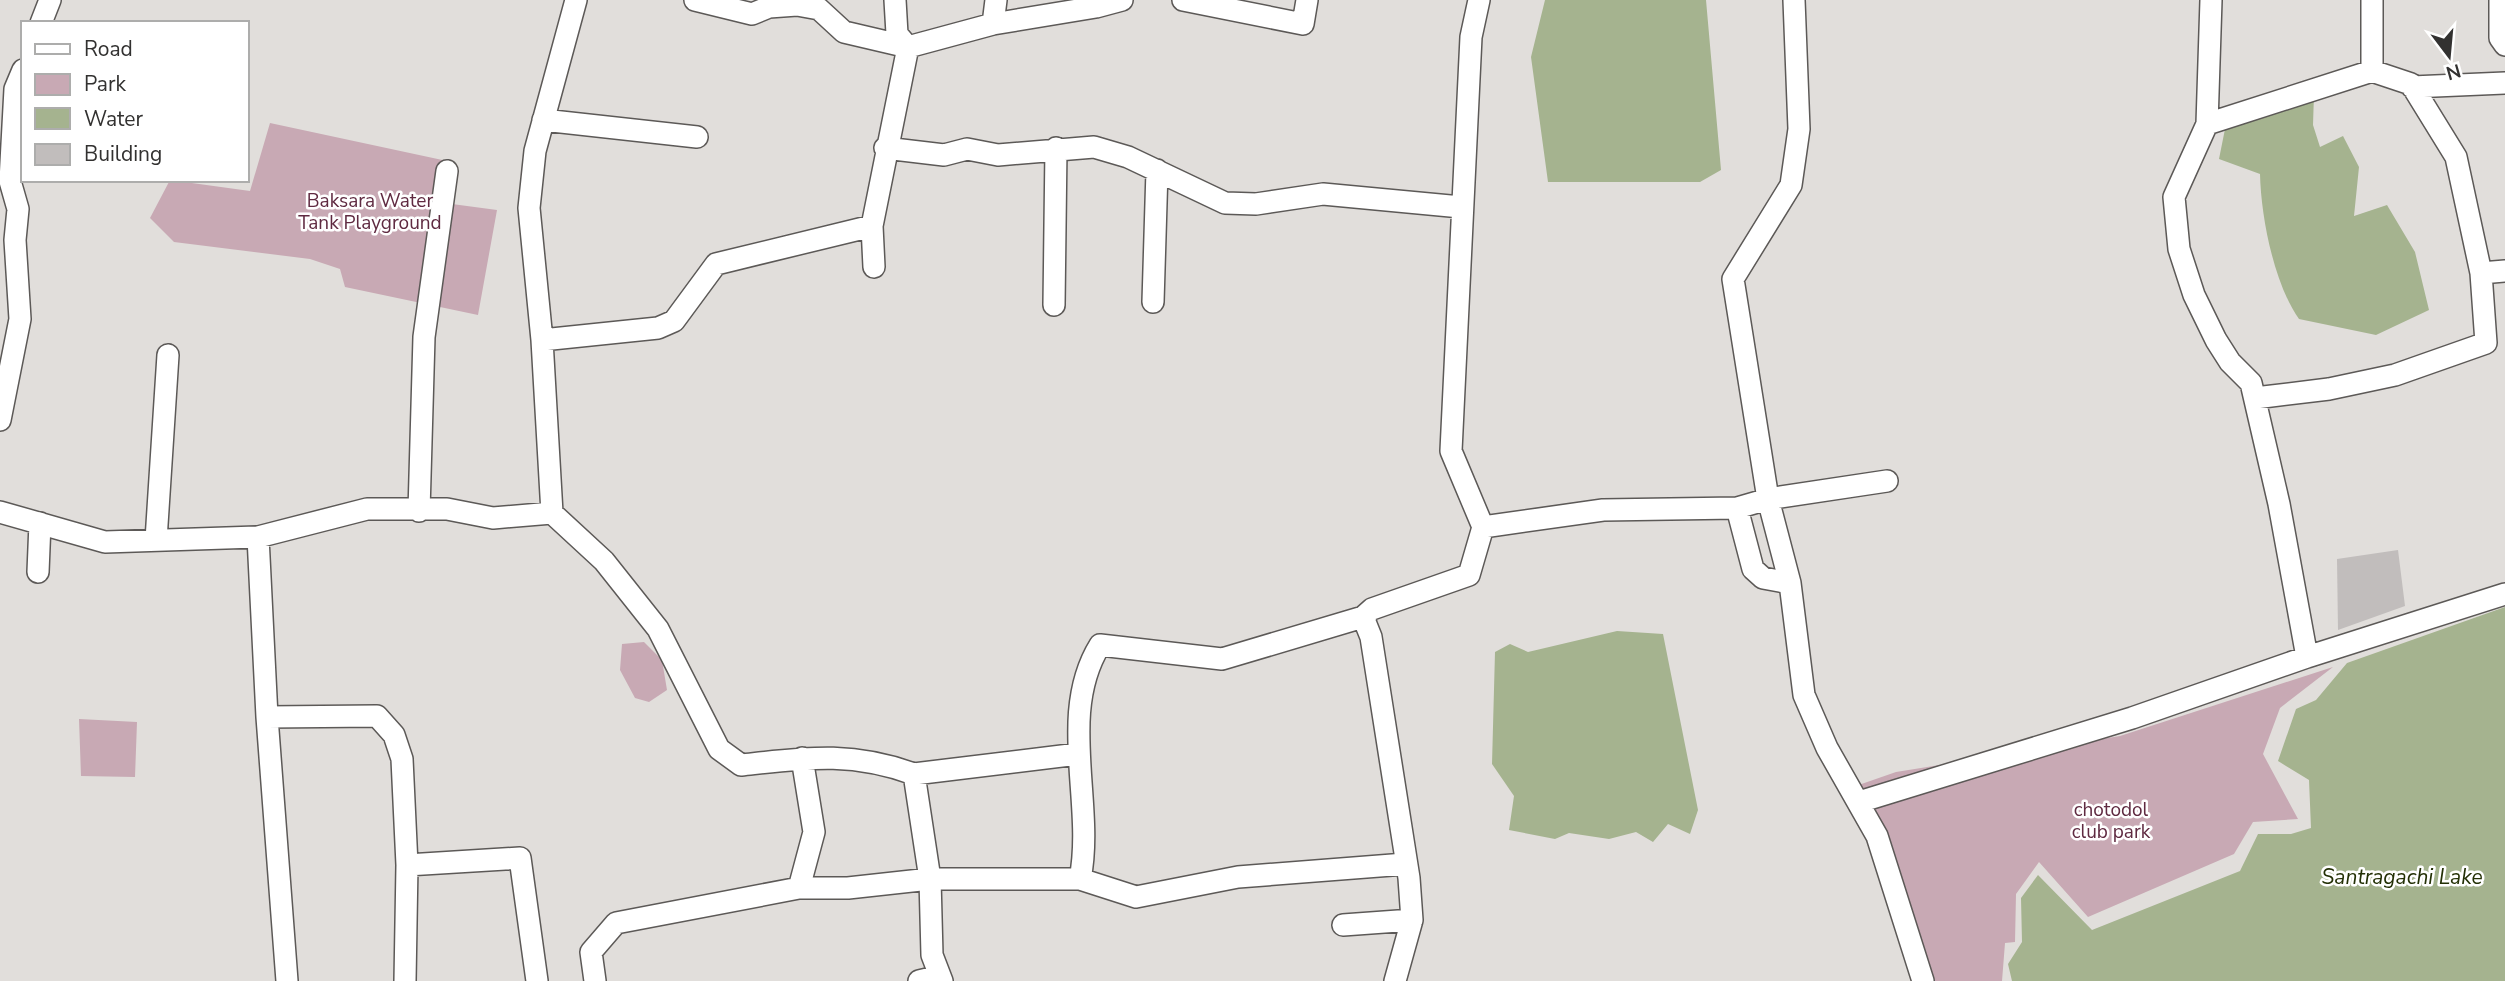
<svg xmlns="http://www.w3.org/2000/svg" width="2505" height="981" font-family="'Nunito Sans',sans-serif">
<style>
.green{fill:#c8a9b4}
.water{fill:#a5b38f}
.building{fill:#c1bdbc}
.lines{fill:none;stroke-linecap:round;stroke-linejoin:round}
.minor-casing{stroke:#5c5957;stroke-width:24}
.minor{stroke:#fff;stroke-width:21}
.labels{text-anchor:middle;stroke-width:5;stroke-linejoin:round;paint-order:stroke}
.park-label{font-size:19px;fill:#5f2a41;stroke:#fff}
.water-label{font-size:21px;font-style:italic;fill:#233005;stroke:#fff}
</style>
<rect width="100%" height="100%" fill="#e1dedb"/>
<path class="green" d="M270 123 447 161 437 202 497 210 478 315 345 287 340 269 310 259 174 242 150 218 170 180 250 191Z
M644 642 662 660 667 690 649 702 635 698 620 670 622 644Z
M2333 667 2280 708 2263 754 2298 819 2253 822 2234 854 2088 917 2039 862 2016 894 2015 942 2005 943 2002 981H1935C1915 913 1887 848 1850 788L1896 772 2120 736Z
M79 719 137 722 135 777 81 776Z"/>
<path class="water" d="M1545 0H1706L1721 170 1700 182H1548L1531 57Z
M2314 94 2313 125 2320 147 2343 136 2359 167 2354 216 2387 205 2415 252 2429 310 2376 335 2299 319C2274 284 2261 217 2260 174L2219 159 2229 109Z
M2505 607V981H2012L2008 964 2022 942 2021 898 2038 875 2092 930 2240 871 2258 834H2291L2311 828 2309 780 2278 761 2296 709 2316 700 2347 663Z
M1617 631 1663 634 1698 810 1690 834 1668 824 1653 842 1636 832 1609 839 1569 833 1555 839 1509 830 1514 796 1492 764 1495 652 1510 644 1528 652Z"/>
<path class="building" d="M2398 550 2405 606 2338 630 2337 559Z"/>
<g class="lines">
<g class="minor-casing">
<path id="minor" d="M695 0 752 14 769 7 797 5 819 9 844 32 908 47 993 24 1096 7 1122 0
M895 0 897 34 908 47
M1183 0 1303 24 1307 0
M1794 0 1799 129 1791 185 1733 279 1768 499 1790 583 1804 695 1827 748 1877 836 1923 981
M2211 0 2207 124 2174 197 2179 249 2194 295 2216 340 2230 362 2251 383 2279 504 2307 657
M2500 0V38L2505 45
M41 23 50 0
M993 24 996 0
M2372 71V0
M2412 87 2505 83
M543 120 697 137
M2207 124 2372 71 2411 84 2456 157 2481 273 2486 343 2395 375 2329 389 2255 398
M885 148 944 155 967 149 998 155 1094 147 1128 157 1225 203 1256 204 1323 194 1461 207
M874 267 872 226 908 47
M2481 273 2505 271
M1153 302 1157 170
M1054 305 1056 148
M542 340 658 328 674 321 716 264 872 226
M0 420 20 319 15 240 18 209 10 181 15 89 23 70
M1737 508 1753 569 1763 578 1790 583
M419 511 424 337 447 171
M0 512 105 542 258 537 367 509H447L493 518 552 513 604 561 658 629 719 749 741 765C806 758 850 751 914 774L930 879 932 955 942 981
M552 513 542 340 529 208 535 151 576 0
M1483 527 1603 510 1737 508 1768 499 1887 481
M258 537 267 717 287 981
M156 540 168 355
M38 572 40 523
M1363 617 1371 637 1409 878 1412 920 1395 981
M267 717 377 716 394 735 402 759 407 865 405 981
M914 774 1078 754
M1859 802 2132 718 2307 657 2505 594
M407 865 520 858 537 981
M1080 879C1095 804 1057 714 1100 645L1222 659 1363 617 1372 609 1469 575 1483 527 1451 451 1471 37 1479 0
M799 888 814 832 802 758
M1343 925 1412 920
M595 981 591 952 616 923 799 888H848L930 879H1080L1136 897 1238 877 1405 864
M919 981 940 976"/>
</g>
<use href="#minor" class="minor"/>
</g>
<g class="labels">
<g class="park-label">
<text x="370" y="207">Baksara Water<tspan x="370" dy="22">Tank Playground</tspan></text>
<text x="2111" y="816">chotodol<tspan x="2111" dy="22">club park</tspan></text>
</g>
<g class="water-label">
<text x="2402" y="884">Santragachi Lake</text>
</g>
</g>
<rect x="21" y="21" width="228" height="161" fill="#ffffff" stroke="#adadac" stroke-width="2"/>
<rect x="35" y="44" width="35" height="10" fill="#ffffff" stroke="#adadac" stroke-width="2"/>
<text x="84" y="56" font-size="21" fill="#323130">Road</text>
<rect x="35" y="74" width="35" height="21" fill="#c8a9b4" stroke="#adadac" stroke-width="2"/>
<text x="84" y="91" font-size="21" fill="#323130">Park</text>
<rect x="35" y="108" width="35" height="21" fill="#a5b38f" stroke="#adadac" stroke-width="2"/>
<text x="84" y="126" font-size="21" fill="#323130">Water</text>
<rect x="35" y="144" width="35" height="21" fill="#c1bdbc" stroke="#adadac" stroke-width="2"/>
<text x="84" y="161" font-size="21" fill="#323130">Building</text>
<g transform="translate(2449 56) rotate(164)" stroke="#ffffff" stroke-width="5" paint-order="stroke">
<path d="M0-5L12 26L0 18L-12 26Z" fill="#323130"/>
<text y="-10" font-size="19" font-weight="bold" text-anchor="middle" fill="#323130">N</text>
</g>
</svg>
